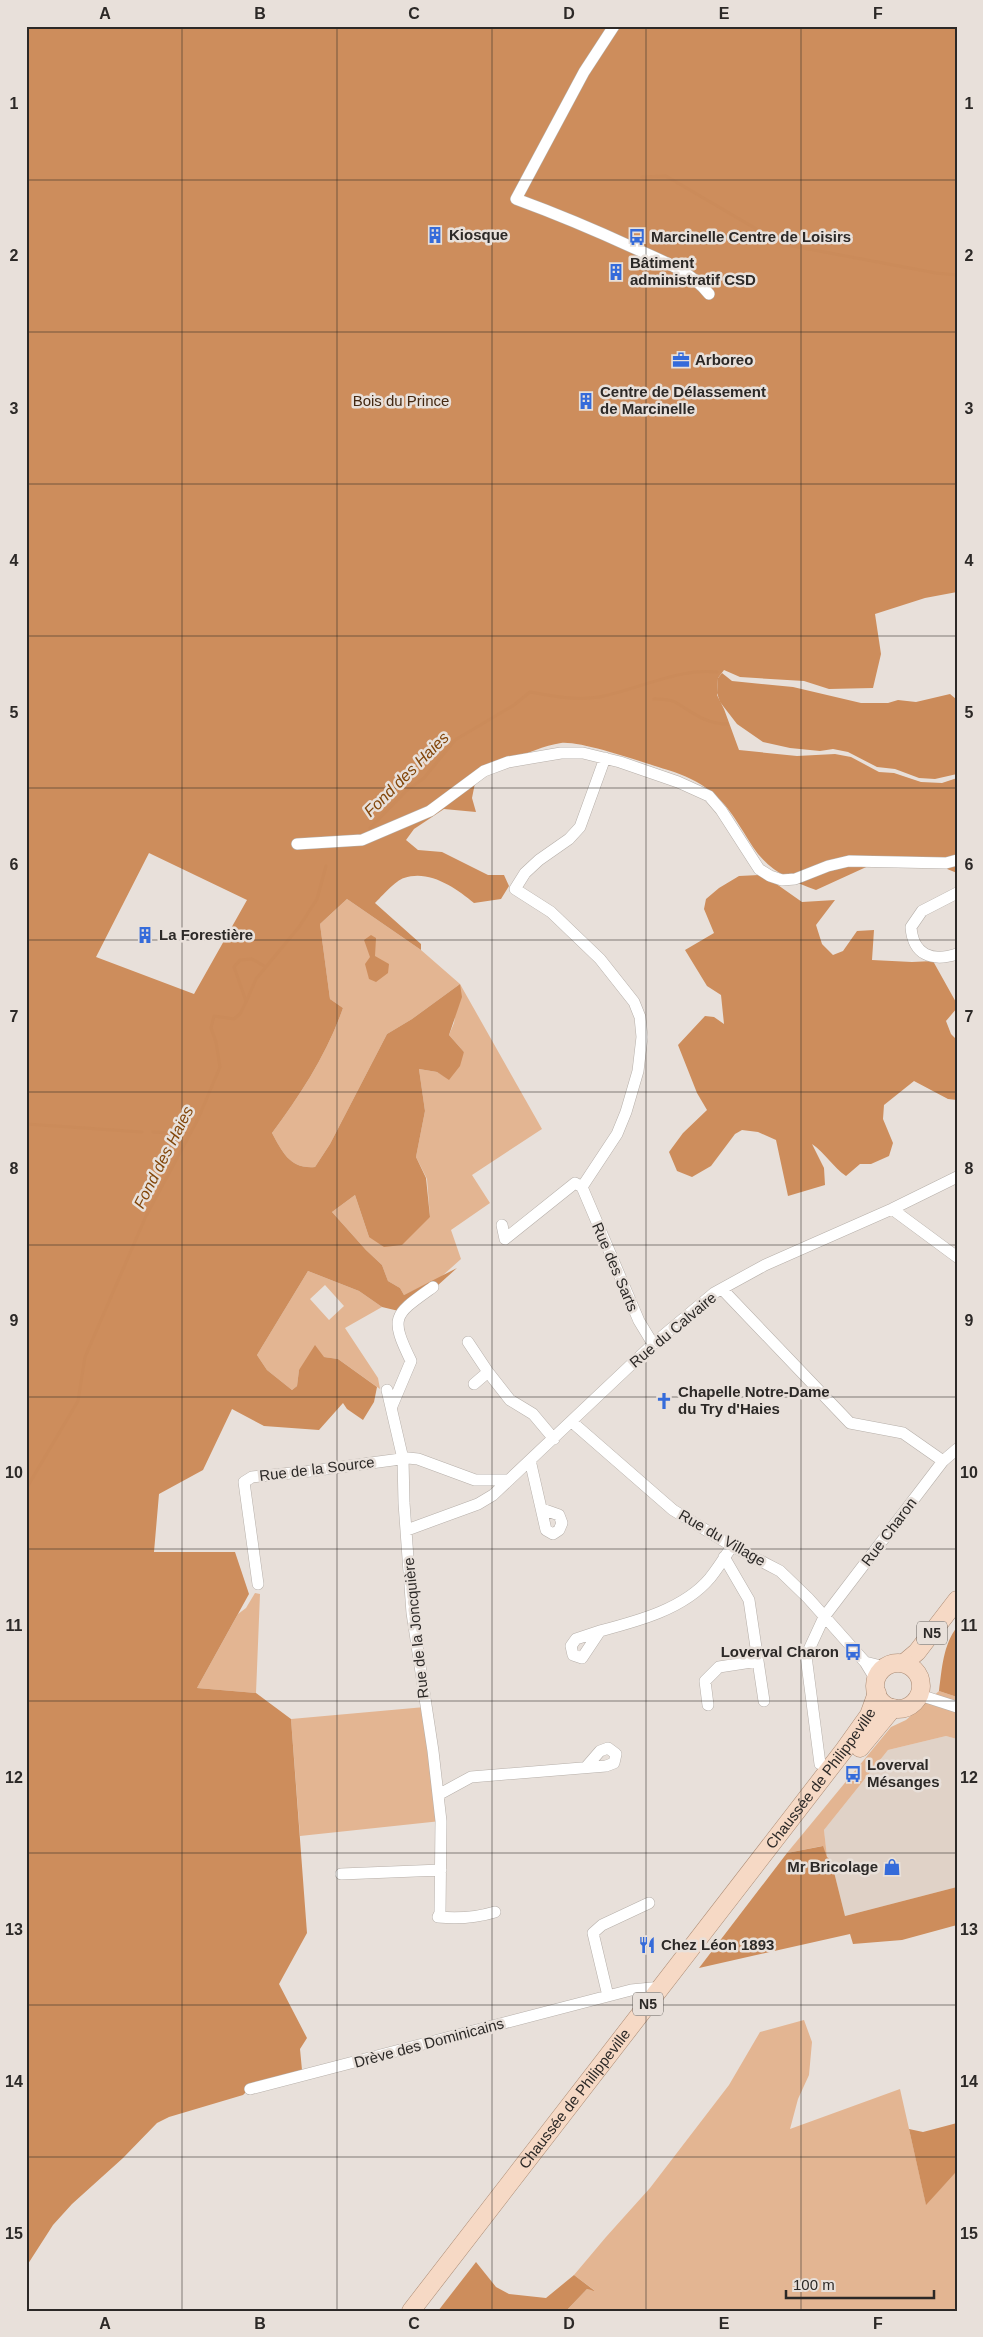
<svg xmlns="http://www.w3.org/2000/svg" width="983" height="2337" font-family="Helvetica,sans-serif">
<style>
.built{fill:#e0d2c7}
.green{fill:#e3b592;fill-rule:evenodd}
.forest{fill:#cd8d5c;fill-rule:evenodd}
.water{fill:#cb8b5a}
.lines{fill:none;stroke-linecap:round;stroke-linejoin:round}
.stream{stroke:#cb8b5a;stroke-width:3}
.minor-casing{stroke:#b6afa9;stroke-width:12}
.primary-casing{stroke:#ab8b74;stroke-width:19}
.minor{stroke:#fff;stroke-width:11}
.primary{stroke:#f6d9c5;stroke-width:18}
.grid{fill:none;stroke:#2c2927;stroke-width:1;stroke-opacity:0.55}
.labels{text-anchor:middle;stroke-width:5;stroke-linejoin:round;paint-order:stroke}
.shield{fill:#e8e0da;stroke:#64605d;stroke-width:1}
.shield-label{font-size:14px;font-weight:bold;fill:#2c2927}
.poi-label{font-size:15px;font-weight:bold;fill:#2c2927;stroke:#e8e0da;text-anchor:start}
.park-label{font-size:15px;fill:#432812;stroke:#e8e0da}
.street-label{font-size:15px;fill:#2c2927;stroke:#e8e0da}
.water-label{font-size:16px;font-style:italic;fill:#82460a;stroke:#e8e0da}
.neatline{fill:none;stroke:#2c2927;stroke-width:2}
.grid-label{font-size:16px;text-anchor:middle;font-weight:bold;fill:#2c2927}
</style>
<rect width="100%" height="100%" fill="#e8e0da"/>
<path class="built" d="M946 1736 957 1739V1887L845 1916 831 1860 827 1857 824 1830 888 1750Z"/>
<path class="green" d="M347 899 421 950 460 984 542 1129 472 1175 490 1203 451 1230 461 1259 441 1277 404 1295 400 1288 388 1281 382 1265 366 1250 332 1212 355 1195 369 1237 430 1217 427 1179 416 1157 425 1111 419 1069 437 1072 449 1079 464 1052 449 1035 454 1023 460 984 412 1019 387 1034 330 1144 315 1167C290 1169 283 1153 272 1133 301 1094 327 1054 343 1008L330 999 320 924Z
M308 1271 359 1291 382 1307 345 1328 378 1378 380 1389 338 1359 324 1357 299 1370 297 1386 292 1390 267 1370 257 1355ZM325 1285 344 1306 329 1320 310 1299Z
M255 1593 260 1594 256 1693 197 1688 238 1614 246 1608Z
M939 1691 957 1697V1739L946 1736 888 1750 824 1830 827 1857 822 1846 787 1853 891 1727 906 1720Z
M425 1707 441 1821 300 1836 291 1719Z
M804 2020 812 2042 809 2075 798 2099 790 2129 900 2089 926 2204 957 2171V2311H566L587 2289 594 2290 574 2275 606 2237 650 2188 729 2085 760 2032Z"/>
<path class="forest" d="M26 26H957V592L925 598 875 614 881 654 873 688 829 689 804 681 740 677 724 670 718 678 717 695 724 709 739 750 797 756 835 754 851 757 879 772 894 773 921 782 942 783 957 778V873L925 860 875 863 816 890C794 882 774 873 758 854 751 845 745 834 739 825 721 795 702 781 668 770 644 763 583 741 561 743 534 747 500 766 476 778L472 798 476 812 444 809 414 829 406 840 418 850 442 852 488 875H504L509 886 501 899 474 903C456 888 429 869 404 878 396 880 381 897 375 903L421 944V950L347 899 320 924 330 999 343 1008C327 1054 301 1094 272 1133 283 1153 290 1169 315 1167L330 1144 387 1034 412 1019 460 984 462 997 449 1035 464 1052 460 1066 449 1080 437 1072 419 1069 425 1111 416 1157 426 1178 430 1217 402 1245 384 1247 369 1237 355 1195 332 1212 366 1250 382 1265 388 1281 400 1288 404 1295 457 1268 407 1313 382 1307 359 1291 308 1271 257 1355 267 1370 292 1390 297 1386 299 1370 315 1345 324 1357 338 1359 377 1387 374 1402 363 1420 347 1409 343 1403 319 1430 264 1426 232 1409 203 1470 159 1494 154 1552H235L249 1594 197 1688 256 1693 291 1719 307 1933 279 1984 307 2038 300 2049 302 2070 255 2083 243 2095 169 2117 157 2123 123 2158 72 2204 53 2225 26 2267ZM149 853 247 900 194 994 96 957Z
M759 875 775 883 802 902 835 900 816 925 822 944 833 955 843 951 857 931 874 930 872 960 912 962 933 961 957 1004V1008L946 1021 951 1034 957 1040V1100L948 1099 914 1081 884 1105 883 1119 893 1143 889 1156 871 1164H860L846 1176C833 1167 825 1153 812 1144L824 1168 825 1185 788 1196 776 1140 758 1132 742 1130 735 1134 711 1166 692 1177 677 1171 669 1152 683 1133 707 1110 697 1093 678 1045 705 1016 714 1017 724 1024 721 995 707 986 685 950 714 933 704 909 706 899 719 888 739 876Z
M371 935 376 938 375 956 389 964 388 973 376 982 369 979 365 964 370 957 364 940Z
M957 1627V1697L939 1691C942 1669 943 1645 957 1627Z
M823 1846 827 1857 831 1860 845 1916 957 1887V1925L902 1940 853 1944 850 1934 699 1968 787 1853Z
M957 2123V2171L926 2205 909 2129 923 2132Z
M476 2262 496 2287 509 2294 546 2298 574 2275 595 2291 587 2289 566 2311H438Z"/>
<path class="water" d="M722 673 732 681 793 687 861 703H888L898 700 916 702 950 694 956 699 957 706V774L935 779 919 778 895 769 877 767 848 752 833 749 820 751 790 748 763 742 737 724 720 702 717 693 718 678Z"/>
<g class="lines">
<path class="stream" d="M642 177 666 176 765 234 787 245 936 273 957 275
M654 699C661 699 669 699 675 702 692 712 705 724 727 724
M370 833V828L406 791 424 778 455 740 514 705 530 692C552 696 576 701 599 697 637 690 677 668 717 672
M246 1001 234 967 240 960 252 959 266 967
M26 1124 142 1132
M153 1132 190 1134
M26 1489 78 1401 85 1357 146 1216 198 1119 220 1067 216 1042 211 1028 214 1016 234 1019 240 1014 246 1002 256 979 299 927 317 899 326 866"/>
<g class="minor-casing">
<path id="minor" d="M614 26 584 72 516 199C557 214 595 230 634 248 660 260 691 271 709 294
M605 758 580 827 569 839 539 860 525 873 515 889 551 912 600 959 634 1002 640 1017 642 1037 638 1071 626 1112 617 1134 582 1187 639 1321 653 1344
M297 844 362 840 430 811 484 771 508 762 561 753H583L620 762 678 782 709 796 721 810 759 869 770 876 782 880 795 879 828 866 849 861 946 863 957 860
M957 893 922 911 911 927C913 955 932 962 957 954
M892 1209 957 1257
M502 1225 505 1239 575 1183 582 1187
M722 1289 850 1423 903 1433 943 1461
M468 1342 488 1372 510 1400 533 1414 554 1439
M474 1384 488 1372
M387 1390 403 1459 404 1503 412 1613 433 1751 441 1821 440 1913 438 1917C459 1919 475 1918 495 1912
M392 1406 411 1361C389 1316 394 1315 433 1287
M572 1422 673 1510 732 1546 780 1571 808 1598 865 1662 876 1680
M530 1460 546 1530 553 1534 559 1530 562 1523 559 1515 542 1509
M407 1530 478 1504 493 1495 653 1344 714 1293 765 1265 892 1209 957 1177
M258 1584 244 1482 252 1477 311 1471 408 1458 418 1459 475 1480H509
M600 1631 576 1639 571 1646 573 1655 582 1658 600 1631C638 1621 684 1609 710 1578 718 1568 725 1557 732 1546
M758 1661 764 1701
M865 1662 885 1667
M918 1697H926L957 1707
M708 1705 705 1681 719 1667 758 1661 749 1600 724 1557
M820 1764 806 1656 824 1617 943 1461 957 1449
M438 1795 471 1777 606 1766 614 1763 616 1754 608 1748 600 1751 587 1766
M341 1874 441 1870
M608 1996 593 1933 602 1925 649 1903
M250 2089 631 1990 662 1987"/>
</g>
<g class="primary-casing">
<g id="primary">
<path d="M904 1663 917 1652 957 1600"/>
<circle cx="898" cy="1686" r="23"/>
<path d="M860 1748 893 1708"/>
<path id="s1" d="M411 2311 844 1750 869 1715 877 1693"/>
</g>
</g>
<use href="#minor" class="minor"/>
<use href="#primary" class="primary"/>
</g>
<path class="grid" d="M182 26V2311M337 26V2311M492 26V2311M646 26V2311M801 26V2311M26 180H957M26 332H957M26 484H957M26 636H957M26 788H957M26 940H957M26 1092H957M26 1245H957M26 1397H957M26 1549H957M26 1701H957M26 1853H957M26 2005H957M26 2157H957"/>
<defs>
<g id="building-bare" transform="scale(1.35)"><path d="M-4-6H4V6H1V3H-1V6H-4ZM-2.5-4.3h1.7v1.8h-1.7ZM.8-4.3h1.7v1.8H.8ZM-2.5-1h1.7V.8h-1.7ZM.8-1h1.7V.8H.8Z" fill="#356bda" stroke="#e8e0da" stroke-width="2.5" paint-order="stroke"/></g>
<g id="bus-bare" transform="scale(1.35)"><path d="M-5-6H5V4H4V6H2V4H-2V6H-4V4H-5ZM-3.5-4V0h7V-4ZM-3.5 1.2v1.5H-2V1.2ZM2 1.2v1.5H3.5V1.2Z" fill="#356bda" stroke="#e8e0da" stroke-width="2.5" paint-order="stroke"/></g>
<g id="office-bare" transform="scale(1.35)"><path d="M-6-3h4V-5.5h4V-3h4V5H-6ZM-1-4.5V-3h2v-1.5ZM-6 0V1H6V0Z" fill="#356bda" stroke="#e8e0da" stroke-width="2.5" paint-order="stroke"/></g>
<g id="church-bare" transform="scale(1.35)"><path d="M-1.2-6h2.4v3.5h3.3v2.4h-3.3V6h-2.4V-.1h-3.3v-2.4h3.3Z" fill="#356bda" stroke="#e8e0da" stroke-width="2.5" paint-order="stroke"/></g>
<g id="shop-bare" transform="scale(1.35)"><path d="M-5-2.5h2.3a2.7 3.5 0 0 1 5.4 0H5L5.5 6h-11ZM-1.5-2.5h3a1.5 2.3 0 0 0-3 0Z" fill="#356bda" stroke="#e8e0da" stroke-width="2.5" paint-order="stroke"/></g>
<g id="restaurant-bare" transform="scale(1.35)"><path d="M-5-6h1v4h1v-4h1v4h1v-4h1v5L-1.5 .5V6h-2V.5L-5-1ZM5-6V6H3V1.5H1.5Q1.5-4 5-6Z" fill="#356bda" stroke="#e8e0da" stroke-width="2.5" paint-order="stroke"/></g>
</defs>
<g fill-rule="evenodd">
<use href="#building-bare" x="435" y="235"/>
<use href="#bus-bare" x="637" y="237"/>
<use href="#building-bare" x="616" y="272"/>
<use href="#office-bare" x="681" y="360"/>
<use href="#building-bare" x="586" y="401"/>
<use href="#building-bare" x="145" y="935"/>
<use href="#church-bare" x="664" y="1401"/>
<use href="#bus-bare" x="853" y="1652"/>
<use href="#bus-bare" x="853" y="1774"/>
<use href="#shop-bare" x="892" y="1867"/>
<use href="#restaurant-bare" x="647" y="1945"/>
</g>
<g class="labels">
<g class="shield">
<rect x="917" y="1621.5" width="30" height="23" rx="4"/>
<rect x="633" y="1992.5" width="30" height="23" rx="4"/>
</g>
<g class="shield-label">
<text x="932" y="1638">N5</text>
<text x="648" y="2009">N5</text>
</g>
<g class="poi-label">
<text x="449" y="240">Kiosque</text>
<text x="651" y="242">Marcinelle Centre de Loisirs</text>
<text x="630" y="268">Bâtiment<tspan x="630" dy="17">administratif CSD</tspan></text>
<text x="695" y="365">Arboreo</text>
<text x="600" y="397">Centre de Délassement<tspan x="600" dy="17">de Marcinelle</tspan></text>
<text x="159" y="940">La Forestière</text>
<text x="678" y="1397">Chapelle Notre-Dame<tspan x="678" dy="17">du Try d'Haies</tspan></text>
<text x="839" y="1657" text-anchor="end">Loverval Charon</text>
<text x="867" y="1770">Loverval<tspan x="867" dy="17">Mésanges</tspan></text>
<text x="878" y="1872" text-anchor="end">Mr Bricolage</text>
<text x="661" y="1950">Chez Léon 1893</text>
</g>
<g class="park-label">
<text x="401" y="406">Bois du Prince</text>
</g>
<g class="street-label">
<text transform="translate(615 1267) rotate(67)" y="5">Rue des Sarts</text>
<text transform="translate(673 1330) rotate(-40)" y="5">Rue du Calvaire</text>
<text transform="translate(317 1469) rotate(-7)" y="5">Rue de la Source</text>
<text transform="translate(889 1532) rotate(-53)" y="5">Rue Charon</text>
<text transform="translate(722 1538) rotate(30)" y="5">Rue du Village</text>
<text transform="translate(416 1628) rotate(-96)" y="5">Rue de la Joncquière</text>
<text dy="5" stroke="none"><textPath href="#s1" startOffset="672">Chaussée de Philippeville</textPath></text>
<text transform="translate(429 2043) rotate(-15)" y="5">Drève des Dominicains</text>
<text dy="5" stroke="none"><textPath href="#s1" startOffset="268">Chaussée de Philippeville</textPath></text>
</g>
<g class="water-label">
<text transform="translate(406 774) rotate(-45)" y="6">Fond des Haies</text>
<text transform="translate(163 1157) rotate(-63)" y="6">Fond des Haies</text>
</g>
</g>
<rect width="983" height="2337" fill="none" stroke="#e8e0da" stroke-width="55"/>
<path d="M786 2290v8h148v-8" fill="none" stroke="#2c2927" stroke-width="2.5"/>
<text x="793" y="2290" font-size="15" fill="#2c2927" stroke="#e8e0da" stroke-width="4" paint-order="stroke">100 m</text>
<rect x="28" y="28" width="928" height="2282" class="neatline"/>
<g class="grid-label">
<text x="105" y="19">A</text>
<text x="260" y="19">B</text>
<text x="414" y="19">C</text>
<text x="569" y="19">D</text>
<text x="724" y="19">E</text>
<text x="878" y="19">F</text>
<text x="14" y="109">1</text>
<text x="969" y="109">1</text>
<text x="14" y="261">2</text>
<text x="969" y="261">2</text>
<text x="14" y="414">3</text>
<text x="969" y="414">3</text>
<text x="14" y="566">4</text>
<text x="969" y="566">4</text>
<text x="14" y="718">5</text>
<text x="969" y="718">5</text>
<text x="14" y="870">6</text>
<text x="969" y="870">6</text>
<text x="14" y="1022">7</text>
<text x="969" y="1022">7</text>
<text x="14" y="1174">8</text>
<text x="969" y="1174">8</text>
<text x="14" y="1326">9</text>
<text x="969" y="1326">9</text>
<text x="14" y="1478">10</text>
<text x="969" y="1478">10</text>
<text x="14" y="1631">11</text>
<text x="969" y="1631">11</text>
<text x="14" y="1783">12</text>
<text x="969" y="1783">12</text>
<text x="14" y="1935">13</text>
<text x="969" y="1935">13</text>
<text x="14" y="2087">14</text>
<text x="969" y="2087">14</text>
<text x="14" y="2239">15</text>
<text x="969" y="2239">15</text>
<text x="105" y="2329">A</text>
<text x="260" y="2329">B</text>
<text x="414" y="2329">C</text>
<text x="569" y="2329">D</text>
<text x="724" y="2329">E</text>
<text x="878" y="2329">F</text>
</g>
</svg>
